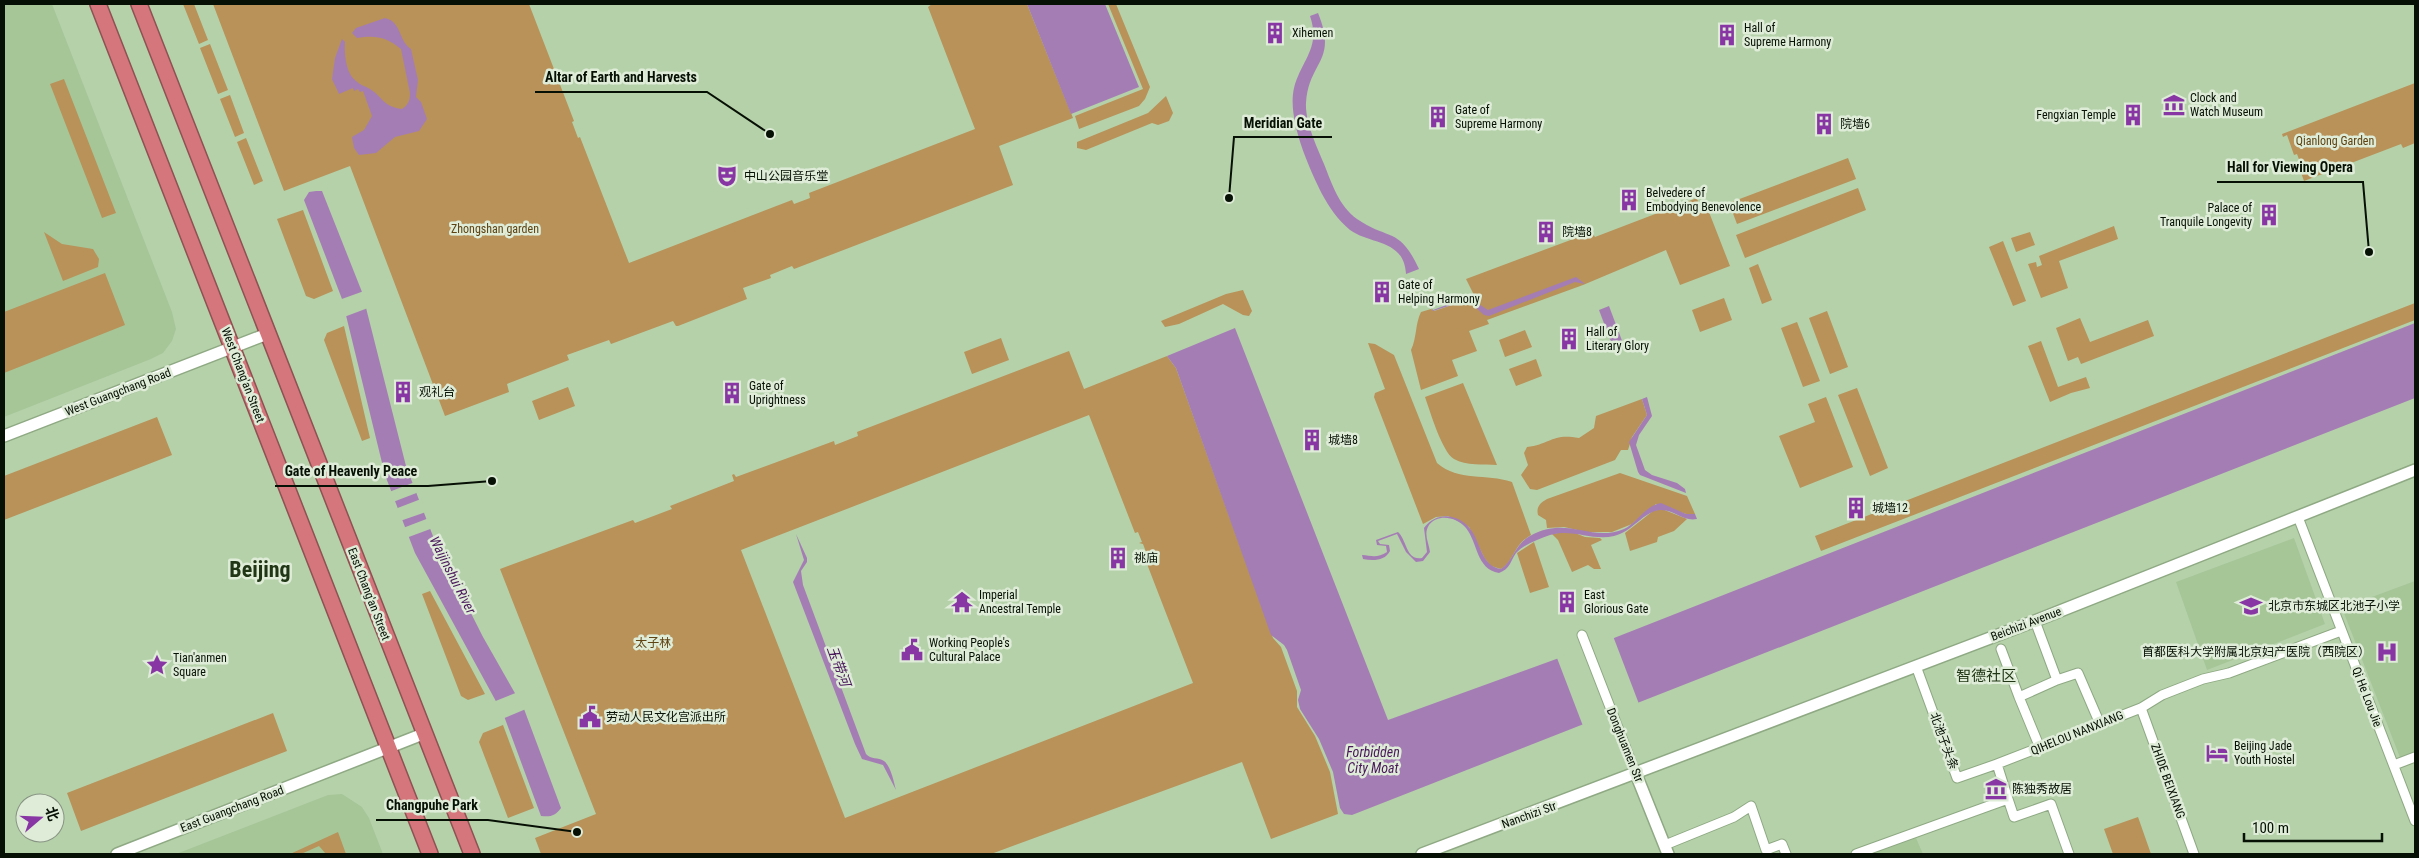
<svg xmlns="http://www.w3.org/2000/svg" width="2419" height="858" font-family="'Roboto Condensed','Noto Sans SC',sans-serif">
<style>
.built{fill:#a6c698}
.green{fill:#b89259;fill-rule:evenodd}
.water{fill:#a57db5}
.pier{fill:#b5d1a9}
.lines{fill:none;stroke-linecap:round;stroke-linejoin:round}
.street-casing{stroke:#8ea983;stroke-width:11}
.secondary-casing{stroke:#8ea983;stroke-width:14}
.highway-casing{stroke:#8d5252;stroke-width:18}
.street{stroke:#fff;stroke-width:9}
.secondary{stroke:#fff;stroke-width:11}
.highway{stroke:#d5767c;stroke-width:15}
.labels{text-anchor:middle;stroke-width:5;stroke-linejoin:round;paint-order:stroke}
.poi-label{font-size:12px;fill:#071004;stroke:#deecd8;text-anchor:start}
.park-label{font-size:12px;fill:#5e4212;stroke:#deecd8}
.street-label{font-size:12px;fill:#071004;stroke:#deecd8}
.water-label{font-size:14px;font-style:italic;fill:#49165a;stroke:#deecd8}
.quarter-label{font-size:15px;fill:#203615;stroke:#deecd8}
.town-label{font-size:22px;font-weight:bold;fill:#203615;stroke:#deecd8}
.leader{fill:none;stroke:#071004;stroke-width:2}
.callout-dot{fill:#071004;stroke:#deecd8;stroke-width:2}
.callout-label{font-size:14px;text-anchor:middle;font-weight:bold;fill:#071004;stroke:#deecd8;stroke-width:5;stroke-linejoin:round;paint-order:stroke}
</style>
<rect width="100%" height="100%" fill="#b5d1a9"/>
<path class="built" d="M4 4H52L172 312 176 329 172 341 163 353 151 359 4 417Z
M2294 538 2325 624 2207 670 2176 582Z
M2415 581V754L2401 760 2342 608Z
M342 794 362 807 369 818 383 854H176L328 795Z
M1916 838 1923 854H1867Z"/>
<path class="green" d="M183 4H194L208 40 199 44Z
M213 4H529L574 121 572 122 578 138 580 137 629 263 792 200 794 204 810 198 809 193 975 129 928 7 932 4H1027L1073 118 999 146 1013 185 794 269 792 266 770 275 771 278 743 288 747 299 678 326H676L673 321 611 344 609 340 567 355 569 360 507 384 509 392 445 416 350 166 284 191Z
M1108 4H1116L1150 87 1145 99 1139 106 1079 129 1075 116 1143 89Z
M210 44 228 90 218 94 200 48Z
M64 79 116 213 102 218 50 84Z
M2415 83V143L2403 148 2401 144 2304 181 2298 164 2300 162 2297 154 2294 155 2287 135 2283 137 2282 134Z
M230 95 244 133 235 137 220 99Z
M1166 96 1173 113 1169 121 1158 125 1152 123 1086 150 1077 148V142L1148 113Z
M246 138 263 181 254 185 237 142Z
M1848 158 1856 179 1737 224 1729 203Z
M1858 188 1866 210 1745 258 1736 235Z
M1697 198 1700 209 1707 207 1730 266 1680 285 1666 250 1583 285 1487 320 1489 324 1469 331 1477 351 1452 360 1458 376 1421 390 1411 350C1417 337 1415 324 1421 312L1431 309 1434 311 1467 300 1483 313 1466 279 1592 232 1595 237Z
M303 210 333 291 314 299 306 296 277 219Z
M2114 226 2118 239 2059 261 2068 288 2041 298 2028 264 2036 262 2037 267 2042 265 2039 256Z
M44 232 62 244 93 249 99 259 98 267 63 281Z
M2030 232 2035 245 2016 252 2011 238Z
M2003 241 2026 301 2013 306 1989 247Z
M1758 264 1772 300 1762 304 1749 268Z
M105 273 125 325 4 373V312Z
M1243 290 1252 311 1249 316 1243 315 1223 304 1179 324 1165 327 1161 321 1226 294Z
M1724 298 1732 320 1700 332 1692 310Z
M2415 303V320L1821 551 1815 536Z
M1827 311 1848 367 1830 374 1809 318Z
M2080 318 2090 342 2148 320 2154 336 2081 364 2078 357 2068 361 2056 328Z
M1797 322 1820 381 1803 387 1781 328Z
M344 326 370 438 362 441 324 340 327 333Z
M1525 330 1532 347 1505 357 1499 340Z
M1001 338 1009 360 972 374 964 352Z
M2041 341 2058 387 2086 377 2090 388 2071 393 2050 402 2028 346Z
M1368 343 1375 344 1394 355 1437 463C1459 482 1486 473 1512 482L1531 535C1513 545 1515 560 1501 569L1491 566 1485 559 1469 527 1448 516 1436 517 1423 524 1374 397 1375 393 1385 389Z
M1069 351 1084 389 1167 356 1176 368 1273 638 1281 647 1297 691V707L1315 736 1330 772 1338 814 1271 839 1242 762 991 854H541L535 838 596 814 500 569 633 520 635 523 672 509 670 506 734 481 732 475 734 474 736 477 834 441 835 445 858 436 857 432ZM1089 415 1135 533 1138 532 1142 542 1139 543 1143 544 1146 552 1143 554H1146L1150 562 1147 564 1193 683 845 818 741 550Z
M1536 359 1542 376 1516 386 1509 369Z
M1463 383 1497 465C1484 464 1466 466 1454 459 1442 452 1430 411 1425 397Z
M568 387 575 406 539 420 532 401Z
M1857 388 1888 468 1870 476 1838 395Z
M1826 397 1853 467 1800 488 1779 436 1815 422 1808 404Z
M1642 399 1647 415 1632 437 1628 450H1621L1615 460 1537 490 1530 489 1521 475 1528 465 1524 453 1527 447C1551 444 1552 433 1579 438L1594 428 1596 416Z
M157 417 172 455 4 520V476Z
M1620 473 1687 496 1695 514H1686L1656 504 1632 524 1612 532H1586L1564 527 1547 528 1546 520 1538 515C1536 507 1540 503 1547 499Z
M1662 509 1687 519 1674 531 1658 537 1657 542 1630 551 1625 533 1653 511Z
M1570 531 1585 537 1600 538 1602 540 1591 545 1601 569H1594L1588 565 1572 572 1558 540 1552 534Z
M1534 542 1549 587 1530 593 1517 553Z
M430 591 485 694 468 700 461 696 422 594Z
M273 713 287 751 81 831 67 793Z
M503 725 534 808 508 818 479 742 483 733Z
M2138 817 2151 854H2113L2104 829Z
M338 832 346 854H326L319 846 301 854H290Z"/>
<path class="water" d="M1027 4H1105L1139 87 1071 114Z
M1318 13C1338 62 1309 60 1306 103 1305 122 1317 147 1324 164 1332 184 1339 206 1357 219 1389 241 1399 226 1419 269L1406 274C1404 239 1371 245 1350 230 1338 220 1329 207 1322 194 1308 166 1287 118 1294 88 1302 59 1321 48 1310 16Z
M385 18C402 22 398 40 411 49L418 80 416 97 421 102 427 119 419 131 395 137 376 153 359 155 354 148 352 137 364 130 372 116 363 91 360 92 358 89 354 91 353 88 339 94 332 79 335 58 342 39 345 42C344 54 346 74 356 81 360 85 365 86 370 89 384 98 382 106 402 109 408 105 410 101 410 93L401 49C386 37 376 35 357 38L352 33 356 28Z
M316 191H322L362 292 406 466 436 544 483 637 524 709 561 808C555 816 551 817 541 816L504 716 415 553 385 475 342 299 304 200 309 192Z
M1576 277 1585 284 1575 282 1489 316 1484 315 1467 300 1433 311 1425 298 1433 310 1468 297 1488 310Z
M1609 306 1624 346 1614 350 1599 310Z
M2415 323V398L1352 815 1344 814 1340 808 1333 772 1319 739 1300 709 1298 700 1301 690 1287 650 1284 645 1271 635 1176 368 1167 356 1235 328 1388 720 1614 638Z
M1647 397 1652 416 1639 435 1636 445 1645 470 1652 475 1677 483 1685 489 1686 493 1640 475 1638 472 1629 442 1647 415 1642 399Z
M1661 503 1686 514H1695L1697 519C1683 522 1674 509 1660 510 1644 511 1632 532 1614 536 1592 541 1572 528 1550 535 1539 539 1524 544 1516 553 1510 562 1510 569 1499 573 1476 569 1478 543 1466 528 1457 517 1438 513 1429 525 1423 534 1429 543 1430 552L1423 561 1416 562 1406 552 1397 534 1378 541 1380 544 1389 545 1390 551C1385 561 1373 561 1363 559L1362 555C1372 556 1378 558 1387 552L1386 546 1377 545 1376 540 1398 532C1407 540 1406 561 1422 558L1427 552 1424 528C1436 511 1459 513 1471 530 1481 543 1481 566 1501 569 1514 560 1515 544 1530 536 1568 515 1590 543 1624 529 1637 523 1646 505 1661 503Z
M796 534 807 558V562L801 571 803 585 866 754C871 760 878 757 884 761 891 766 894 783 896 790L883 765 862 759 855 744 793 582 804 560Z"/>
<path class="pier" d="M364 291 368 308 344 317 339 300Z
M415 482 419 492 393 502 389 492Z
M421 499 426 512 400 521 395 509Z
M429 518 433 528 406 538 403 528Z
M1613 636 1639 704 1583 726 1557 658Z
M518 692 526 709 502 719 493 702Z"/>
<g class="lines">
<g class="street-casing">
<path id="street" d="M2298 517 2415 821
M2035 621 2057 680 2078 673 2100 724
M1582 635 1636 774
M2001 649 2019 697
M1916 666 1957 778 1997 764
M2141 708 2194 854
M2040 748 2019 697 2057 680
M2394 765 2415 757
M2008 799 2014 817 2051 804 2069 854
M1665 845 1734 817 1751 806 1766 850 1782 844 1786 854
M1856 854 2008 799 1997 764 2141 708 2162 695 2203 679 2229 673 2341 631"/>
</g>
<g class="secondary-casing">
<path id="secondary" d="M4 436 267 334
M1636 774 1668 854
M117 854 423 734
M1422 854 2035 621 2415 470"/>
</g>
<g class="highway-casing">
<path id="highway" d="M98 4 430 854
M139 4 472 854"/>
</g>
<use href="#street" class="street"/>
<use href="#secondary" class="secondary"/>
<use href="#highway" class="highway"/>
</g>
<defs>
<g id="building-bare" transform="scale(1.725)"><path d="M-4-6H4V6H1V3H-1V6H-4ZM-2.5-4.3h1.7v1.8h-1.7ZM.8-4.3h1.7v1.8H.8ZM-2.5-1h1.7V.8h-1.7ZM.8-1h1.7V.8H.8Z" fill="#8936a5" stroke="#deecd8" stroke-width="2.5" paint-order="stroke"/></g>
<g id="museum-bare" transform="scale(1.725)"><path d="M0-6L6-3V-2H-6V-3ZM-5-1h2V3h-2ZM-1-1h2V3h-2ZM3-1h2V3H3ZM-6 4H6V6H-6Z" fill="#8936a5" stroke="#deecd8" stroke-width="2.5" paint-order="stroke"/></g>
<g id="theatre-bare" transform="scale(1.725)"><path d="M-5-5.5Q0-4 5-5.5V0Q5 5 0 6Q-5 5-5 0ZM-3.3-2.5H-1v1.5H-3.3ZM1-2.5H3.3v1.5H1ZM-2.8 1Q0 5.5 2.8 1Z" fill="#8936a5" stroke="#deecd8" stroke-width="2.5" paint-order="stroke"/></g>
<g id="temple-bare" transform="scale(1.725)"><path d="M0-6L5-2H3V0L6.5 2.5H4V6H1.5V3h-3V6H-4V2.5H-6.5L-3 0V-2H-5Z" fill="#8936a5" stroke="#deecd8" stroke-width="2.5" paint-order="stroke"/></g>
<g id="school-bare" transform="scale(1.725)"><path d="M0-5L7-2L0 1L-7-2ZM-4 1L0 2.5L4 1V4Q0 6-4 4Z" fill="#8936a5" stroke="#deecd8" stroke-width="2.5" paint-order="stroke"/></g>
<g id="civic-bare" transform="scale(1.725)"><path d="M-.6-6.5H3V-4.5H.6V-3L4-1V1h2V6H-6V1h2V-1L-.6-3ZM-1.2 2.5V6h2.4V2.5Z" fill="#8936a5" stroke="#deecd8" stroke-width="2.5" paint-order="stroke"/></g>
<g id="hospital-bare" transform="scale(1.725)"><path d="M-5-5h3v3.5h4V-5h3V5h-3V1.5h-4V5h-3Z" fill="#8936a5" stroke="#deecd8" stroke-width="2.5" paint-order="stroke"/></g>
<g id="sight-bare" transform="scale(1.725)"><path d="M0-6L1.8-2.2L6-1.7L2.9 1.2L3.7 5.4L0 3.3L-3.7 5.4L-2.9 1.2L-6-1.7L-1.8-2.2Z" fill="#8936a5" stroke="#deecd8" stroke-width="2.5" paint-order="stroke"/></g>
<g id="hotel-bare" transform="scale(1.725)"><path d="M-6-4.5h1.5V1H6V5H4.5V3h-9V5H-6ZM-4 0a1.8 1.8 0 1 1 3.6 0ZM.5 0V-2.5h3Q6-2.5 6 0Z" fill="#8936a5" stroke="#deecd8" stroke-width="2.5" paint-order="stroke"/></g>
</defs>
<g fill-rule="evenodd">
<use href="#building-bare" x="1275" y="33"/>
<use href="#building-bare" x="1727" y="35"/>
<use href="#museum-bare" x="2174" y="105"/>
<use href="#building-bare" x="2133" y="115"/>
<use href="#building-bare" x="1438" y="117"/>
<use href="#building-bare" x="1824" y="124"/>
<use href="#theatre-bare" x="727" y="176"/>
<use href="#building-bare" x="1629" y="200"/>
<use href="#building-bare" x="2269" y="215"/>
<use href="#building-bare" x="1546" y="232"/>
<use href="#building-bare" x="1382" y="292"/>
<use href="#building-bare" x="1569" y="339"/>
<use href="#building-bare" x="403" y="392"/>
<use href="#building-bare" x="732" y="393"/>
<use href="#building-bare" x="1312" y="440"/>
<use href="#building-bare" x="1856" y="508"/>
<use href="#building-bare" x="1118" y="558"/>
<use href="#temple-bare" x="962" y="602"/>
<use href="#building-bare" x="1567" y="602"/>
<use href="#school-bare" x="2251" y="606"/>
<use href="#civic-bare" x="912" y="650"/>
<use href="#hospital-bare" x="2387" y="652"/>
<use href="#sight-bare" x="157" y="665"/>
<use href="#civic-bare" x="590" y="717"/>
<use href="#hotel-bare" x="2217" y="753"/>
<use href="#museum-bare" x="1996" y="789"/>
</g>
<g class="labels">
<g class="poi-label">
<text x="1744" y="32">Hall of<tspan x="1744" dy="14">Supreme Harmony</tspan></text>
<text x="1292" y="37">Xihemen</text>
<text x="2190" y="102">Clock and<tspan x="2190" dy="14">Watch Museum</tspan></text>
<text x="1455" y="114">Gate of<tspan x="1455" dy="14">Supreme Harmony</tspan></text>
<text x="2116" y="119" text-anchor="end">Fengxian Temple</text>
<text x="1840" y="128">院墙6</text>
<text x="744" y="180">中山公园音乐堂</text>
<text x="1646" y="197">Belvedere of<tspan x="1646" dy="14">Embodying Benevolence</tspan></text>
<text x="2252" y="212" text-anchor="end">Palace of<tspan x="2252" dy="14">Tranquile Longevity</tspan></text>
<text x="1562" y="236">院墙8</text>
<text x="1398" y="289">Gate of<tspan x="1398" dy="14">Helping Harmony</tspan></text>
<text x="1586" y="336">Hall of<tspan x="1586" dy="14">Literary Glory</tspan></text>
<text x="749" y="390">Gate of<tspan x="749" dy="14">Uprightness</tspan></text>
<text x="419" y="396">观礼台</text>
<text x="1328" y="444">城墙8</text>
<text x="1872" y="512">城墙12</text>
<text x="1134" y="562">祧庙</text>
<text x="979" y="599">Imperial<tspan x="979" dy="14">Ancestral Temple</tspan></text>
<text x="1584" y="599">East<tspan x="1584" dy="14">Glorious Gate</tspan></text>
<text x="2268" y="610">北京市东城区北池子小学</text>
<text x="929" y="647">Working People's<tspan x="929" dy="14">Cultural Palace</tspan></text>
<text x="2370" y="656" text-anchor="end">首都医科大学附属北京妇产医院（西院区）</text>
<text x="173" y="662">Tian'anmen<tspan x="173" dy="14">Square</tspan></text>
<text x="606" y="721">劳动人民文化宫派出所</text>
<text x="2234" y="750">Beijing Jade<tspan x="2234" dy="14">Youth Hostel</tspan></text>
<text x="2012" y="793">陈独秀故居</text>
</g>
<g class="park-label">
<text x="2335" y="145">Qianlong Garden</text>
<text x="495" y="233">Zhongshan garden</text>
<text x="653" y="647">太子林</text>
</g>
<g class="street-label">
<text transform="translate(243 375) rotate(69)" y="4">West Chang'an Street</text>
<text transform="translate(118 392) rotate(-21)" y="4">West Guangchang Road</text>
<text transform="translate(369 594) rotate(69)" y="4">East Chang'an Street</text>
<text transform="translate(2026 624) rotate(-21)" y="4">Beichizi Avenue</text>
<text transform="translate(2367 697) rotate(69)" y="4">Qi He Lou Jie</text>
<text transform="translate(2077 733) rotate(-22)" y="4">QIHELOU NANXIANG</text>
<text transform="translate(1944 741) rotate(70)" y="4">北池子头条</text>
<text transform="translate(1625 745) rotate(68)" y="4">Donghuamen Str</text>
<text transform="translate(2168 781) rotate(70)" y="4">ZHIDE BEIXIANG</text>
<text transform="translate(232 809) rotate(-21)" y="4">East Guangchang Road</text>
<text transform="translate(1529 815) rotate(-20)" y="4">Nanchizi Str</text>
</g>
<g class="water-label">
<text transform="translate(453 575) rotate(63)" y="5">Waijinshui River</text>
<text transform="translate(839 666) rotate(70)" y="5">玉带河</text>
<text x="1373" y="757">Forbidden<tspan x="1373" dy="16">City Moat</tspan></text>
</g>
<g class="quarter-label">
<text x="1986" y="681">智德社区</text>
</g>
<g class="town-label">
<text x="260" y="577">Beijing</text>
</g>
</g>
<path class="leader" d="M770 134L707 92H535M1229 198L1234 137H1332M2369 252L2363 182H2217M492 481L428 486H275M577 832L488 820H376"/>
<g class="callout-dot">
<circle cx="770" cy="134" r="5"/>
<circle cx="1229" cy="198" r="5"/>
<circle cx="2369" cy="252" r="5"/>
<circle cx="492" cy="481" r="5"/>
<circle cx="577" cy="832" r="5"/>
</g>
<g class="callout-label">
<text x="621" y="82">Altar of Earth and Harvests</text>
<text x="1283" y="128">Meridian Gate</text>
<text x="2290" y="172">Hall for Viewing Opera</text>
<text x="351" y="476">Gate of Heavenly Peace</text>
<text x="432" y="810">Changpuhe Park</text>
</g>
<rect width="2419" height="858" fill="none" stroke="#071004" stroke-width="10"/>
<g transform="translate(40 818) rotate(71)"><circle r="24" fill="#deecd8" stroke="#889483"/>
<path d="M0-4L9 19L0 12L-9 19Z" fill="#8936a5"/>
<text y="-8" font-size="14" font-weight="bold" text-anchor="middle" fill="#071004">北</text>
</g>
<path d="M2244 833v8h138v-8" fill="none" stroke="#071004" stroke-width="2.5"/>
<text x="2252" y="833" font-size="15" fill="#071004" stroke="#deecd8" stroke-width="4" paint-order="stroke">100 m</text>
</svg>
